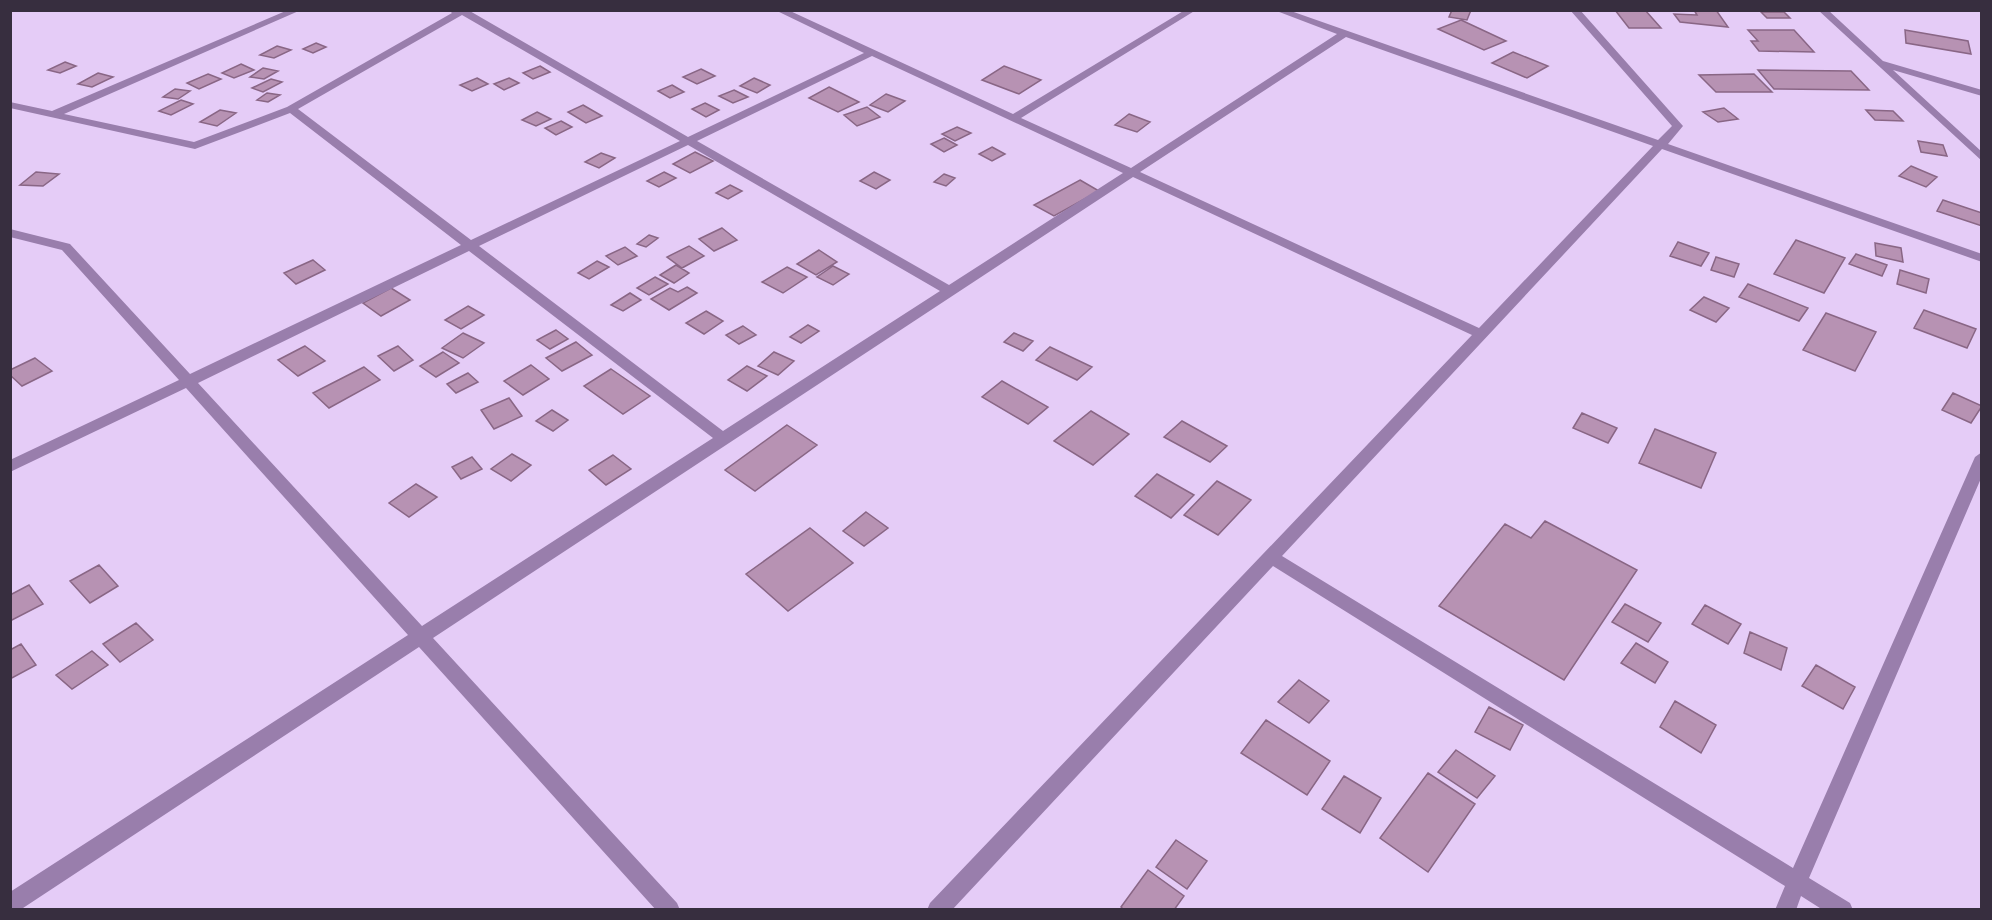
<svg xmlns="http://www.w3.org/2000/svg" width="1992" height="920" font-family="'Nunito Sans',sans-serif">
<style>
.building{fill:#b792b3;stroke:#896685;stroke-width:1.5}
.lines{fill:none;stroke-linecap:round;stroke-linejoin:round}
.minor{fill:#997eac;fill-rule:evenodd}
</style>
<rect width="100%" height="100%" fill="#e5ccf7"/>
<path class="building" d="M1452 10H1471L1467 20 1449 17Z
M1615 10H1645L1661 28H1629Z
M1694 10H1716L1728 27 1680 22 1674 14 1697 15Z
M1761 12H1784L1790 18H1767Z
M1461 20 1506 41 1484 50 1438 29Z
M1748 30H1794L1814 52 1759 51 1751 41H1758Z
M1905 30 1968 41 1971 54 1906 43Z
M316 43 326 47 313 53 303 49Z
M277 46 291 50 274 58 260 55Z
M1513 52 1548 66 1527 78 1492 63Z
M65 62 76 66 60 73 48 70Z
M241 64 254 70 234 78 222 73Z
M540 66 550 72 533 79 523 73Z
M1004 66 1041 80 1019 94 982 80Z
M263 68 278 71 264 79 250 77Z
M701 69 715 76 697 84 683 77Z
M1758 70 1851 71 1869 90 1774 89Z
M98 73 113 77 92 87 78 84Z
M208 74 221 79 199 89 187 83Z
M1754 74 1772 92H1716L1699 75Z
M477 78 488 84 472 91 460 85Z
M509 78 519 83 504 90 494 84Z
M754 78 770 85 757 93 740 86Z
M271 79 282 82 263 92 252 88Z
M672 85 684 92 670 98 658 91Z
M829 87 859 102 838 112 809 98Z
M175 89 190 91 178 99 163 97Z
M734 90 748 97 733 103 719 96Z
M267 93 280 95 268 102 257 100Z
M886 94 905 101 888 112 870 105Z
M181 100 193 104 171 115 159 111Z
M705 103 719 110 706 117 692 109Z
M583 105 602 116 586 123 568 112Z
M867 107 880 117 857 126 844 115Z
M1724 108 1738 119 1718 122 1703 112Z
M220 110 236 113 217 126 200 122Z
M1866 110 1893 111 1903 121 1875 120Z
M537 112 551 119 536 126 522 120Z
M1129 114 1150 122 1137 132 1115 125Z
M561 121 572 127 556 135 545 128Z
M957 127 971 133 955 141 942 134Z
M944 138 957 145 944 152 931 144Z
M1918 141 1943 145 1947 156 1921 152Z
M992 147 1005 154 992 161 979 154Z
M695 152 713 161 690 173 673 164Z
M601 153 615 158 599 168 585 162Z
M1911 166 1937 177 1926 187 1899 176Z
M36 172 59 174 43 186 20 185Z
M664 172 676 178 659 187 647 181Z
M874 172 890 180 876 189 860 181Z
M944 174 955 178 946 186 934 182Z
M1080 180 1099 191 1054 216 1034 205Z
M730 185 742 191 728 199 716 193Z
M1943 200 1982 213V226L1937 211Z
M722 228 737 240 714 251 699 239Z
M649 235 658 238 646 247 637 244Z
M1796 240 1845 258 1824 293 1774 274Z
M1678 242 1709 253 1701 266 1670 256Z
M1875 243 1901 248 1903 262 1876 256Z
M689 246 704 256 682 268 667 257Z
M625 247 637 256 618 265 606 256Z
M819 250 837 262 816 275 797 264Z
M1856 254 1887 265 1882 276 1849 264Z
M1716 257 1739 264 1734 277 1711 270Z
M313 260 325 270 296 284 284 273Z
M597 261 609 267 589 279 578 273Z
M676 265 689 273 674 283 660 275Z
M833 266 849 274 833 285 817 277Z
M787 267 807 277 783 293 762 282Z
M1900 270 1929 279 1926 293 1897 284Z
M655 277 668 284 649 295 637 288Z
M1748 284 1808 308 1799 321 1739 297Z
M687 287 697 293 669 310 651 299 670 288 678 292Z
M391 288 410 300 381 316 363 303Z
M630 293 641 300 623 311 611 305Z
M1704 297 1729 308 1716 322 1690 310Z
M468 306 484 315 461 329 445 320Z
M1924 310 1976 329 1967 348 1914 328Z
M706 311 723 321 704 334 686 323Z
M1826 313 1876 332 1855 371 1803 350Z
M808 325 819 331 801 343 790 337Z
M743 326 756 335 739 344 726 335Z
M556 330 568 339 550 349 537 340Z
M463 333 484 343 463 358 442 348Z
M1014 333 1033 341 1023 351 1004 342Z
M576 342 592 355 562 371 546 358Z
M305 346 325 361 298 376 278 360Z
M398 346 413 360 394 371 378 356Z
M1050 347 1092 367 1077 380 1036 360Z
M443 352 459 363 436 377 420 366Z
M774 352 794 361 778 375 758 366Z
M35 358 52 371 22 386 10 375V370Z
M531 365 549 379 523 395 504 381Z
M747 366 767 376 747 391 728 380Z
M364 367 380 380 329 408 313 393Z
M611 369 650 396 623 414 584 386Z
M468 373 478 382 456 393 447 384Z
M1002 381 1048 407 1028 424 982 397Z
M1953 393 1982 406 1971 423 1942 410Z
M509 398 522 416 494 429 481 410Z
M552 410 568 420 553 431 536 421Z
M1091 411 1129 434 1093 465 1054 441Z
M1582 413 1617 428 1608 443 1573 428Z
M1182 421 1227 446 1210 462 1164 437Z
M787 425 817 445 755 491 725 470Z
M1655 429 1716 453 1701 488 1639 463Z
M512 454 531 465 511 481 491 469Z
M613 455 631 469 606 485 589 470Z
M472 457 482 469 461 479 452 467Z
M1157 474 1194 495 1171 518 1135 496Z
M1217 481 1251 500 1218 535 1184 515Z
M416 484 437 497 409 517 389 503Z
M866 512 888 528 864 546 843 531Z
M1545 521 1637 570 1564 680 1439 606 1505 524 1531 538Z
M810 528 853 563 788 611 746 574Z
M99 565 118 586 90 603 70 581Z
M29 585 43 604 10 621V595Z
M1625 604 1661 623 1648 642 1612 622Z
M1705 605 1741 624 1728 644 1692 624Z
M136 623 153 640 120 662 103 644Z
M1750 632 1787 648 1781 670 1744 653Z
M1636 643 1668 662 1655 683 1621 663Z
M21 644 36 665 10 679V650Z
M92 651 108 665 72 689 56 675Z
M1816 665 1855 687 1843 709 1802 686Z
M1299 680 1329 701 1309 723 1278 702Z
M1675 701 1716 725 1701 753 1660 727Z
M1489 707 1523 725 1510 750 1475 732Z
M1266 720 1330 761 1307 795 1241 753Z
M1456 750 1495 776 1477 798 1438 772Z
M1428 773 1475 804 1428 872 1380 838Z
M1344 776 1381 798 1360 833 1322 809Z
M1176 840 1207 861 1187 889 1156 867Z
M1148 870 1184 896 1174 910H1124L1121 907Z"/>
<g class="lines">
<path class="minor" d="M288 10H301L64 114 194 142 287 107 452 13 449 10H468L688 137 864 53 775 10H788L1013 114 1185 10H1196L1021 118 1131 168 1337 34 1274 10H1288L1658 140 1672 126 1570 10H1580L1683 126 1668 144 1982 254V262L1662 149 1282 556 1793 868 1975 457 1982 452V476L1809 878 1850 903 1853 910H1823L1801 896 1796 910H1775L1785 886 1273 566 952 910H927L930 903 1472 335 1133 177 433 638 677 903 680 910H656L419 647 20 910H10V892L408 635 186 388 10 472V460L179 380 62 250 10 237V229L70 244 190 374 461 245 290 113 195 149 10 108V102L52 111ZM462 15 680 141 471 240 298 109ZM1346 37 1653 146 1479 328 1140 172ZM872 56 1123 173 949 285 697 141ZM688 145 940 291 723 431 479 246ZM469 251 713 438 422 626 198 383Z
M1818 10H1828L1883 61 1982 90V96L1893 70 1982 152V161Z"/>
</g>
<rect width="1992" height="920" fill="none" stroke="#372e3f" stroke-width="24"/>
</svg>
